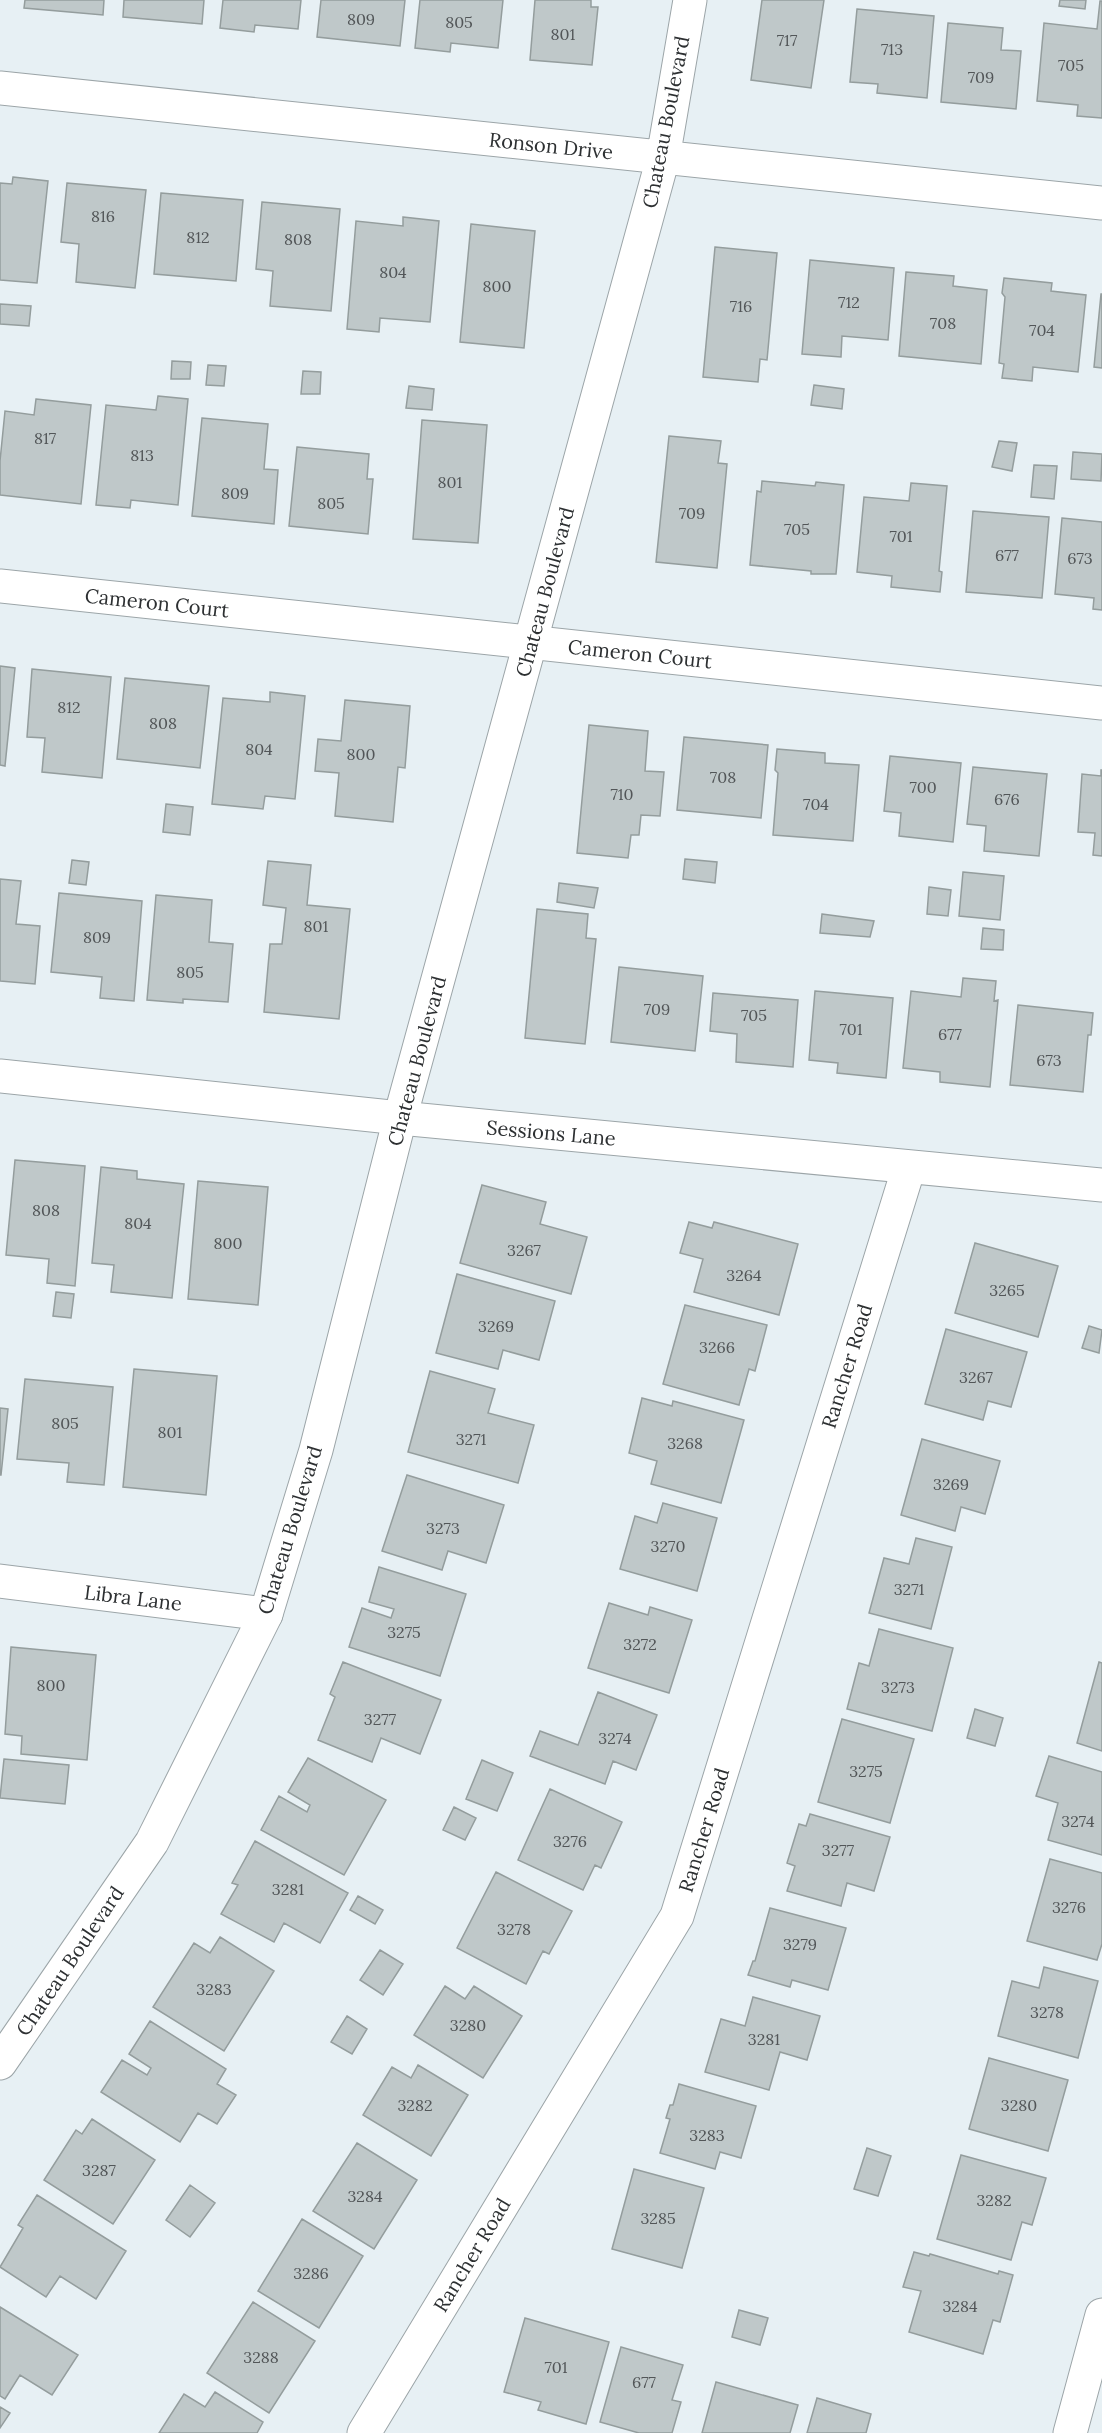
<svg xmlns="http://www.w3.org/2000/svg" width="1102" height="2433" font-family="Lora,serif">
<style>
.building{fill:#bfc8c9;stroke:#949d9d;stroke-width:1.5}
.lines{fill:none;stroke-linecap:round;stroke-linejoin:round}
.street-casing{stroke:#9ca5a8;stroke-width:35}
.secondary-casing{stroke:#9ca5a8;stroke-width:35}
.street{stroke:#fff;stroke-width:33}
.secondary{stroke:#fff;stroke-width:33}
.labels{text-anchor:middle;stroke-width:4.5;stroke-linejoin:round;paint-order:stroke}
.number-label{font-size:16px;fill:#525658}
.street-label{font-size:20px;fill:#2d3032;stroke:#fff}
</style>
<rect width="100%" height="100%" fill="#e7f0f4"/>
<path class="building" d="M25 0H104L103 15 24 8Z
M124 0H204L202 24 123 17Z
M223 0H301L298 29 255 25 254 32 220 28Z
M321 0H405L400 46 317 37Z
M420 0H503L498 48 451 43 450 52 415 48Z
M535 0H591V7H598L592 65 530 60Z
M762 0H824L811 88 751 80Z
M1060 0H1086L1085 9 1059 6Z
M1100 1H1102V118L1077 116 1078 105 1037 101 1044 23 1097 29Z
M857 9 934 16 927 98 877 93 878 84 850 82Z
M948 23 1003 28 1001 50 1021 51 1016 109 941 102Z
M13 177 48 181 37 283 0 280V183L12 184Z
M67 183 146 190 135 288 76 282 79 244 61 242Z
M161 193 243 200 236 281 154 274Z
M262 202 340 209 331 311 270 306 273 271 256 269Z
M403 217 439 221 430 322 380 318 379 332 347 329 356 221 403 226Z
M471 224 535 231 524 348 460 342Z
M715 247 777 253 767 360 760 359 758 382 703 377Z
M810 260 894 268 888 340 842 336 841 357 802 354Z
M906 272 954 276 953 286 987 290 981 364 899 356Z
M1004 278 1052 283 1051 291 1086 295 1078 372 1033 367 1032 381 1002 378 1004 364 999 363 1005 297 1002 293Z
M1101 294H1102V368L1094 367Z
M0 304 31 306 29 326 0 324Z
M172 361 191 362 190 379H171Z
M208 365 226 366 224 386 206 385Z
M303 371 321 372 320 394H301Z
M814 385 844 389 842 409 811 405Z
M409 386 434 389 432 410 406 408Z
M158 396 188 399 178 505 131 500 130 508 96 505 106 405 156 410Z
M36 399 91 405 81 504 0 495V461L5 411 34 415Z
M202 418 268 424 264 469 278 470 274 524 192 516Z
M422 420 487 425 478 543 413 539Z
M669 436 721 441 718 463 727 464 717 568 656 562Z
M999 441 1017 443 1012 471 992 467Z
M297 447 369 454 367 479H373L368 534 289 526Z
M1073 452 1102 454 1101 481 1071 479Z
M1034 465 1057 466 1054 499 1031 497Z
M762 481 815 486 816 482 844 485 836 574H811V571L750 565 757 491 761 492Z
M911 483 947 486 939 571 942 572 940 592 891 587 892 576 857 572 864 497 909 501Z
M973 511 1049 517 1042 598 966 592Z
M1062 518 1102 522V610L1093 609 1094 598 1055 594Z
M0 666 15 668 5 766 0 765Z
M32 669 111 677 102 778 42 772 45 738 27 737Z
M125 678 209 686 200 768 117 759Z
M270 692 305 696 295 799 265 796 263 809 212 804 223 698 270 702Z
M345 700 410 706 405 768 398 767 393 822 335 816 339 773 315 771 318 739 341 741Z
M589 725 648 731 645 771 664 772 660 816 641 815 639 835H631L628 858 577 853Z
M684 737 768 745 761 818 677 810Z
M777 749 825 753V763L859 765 853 841 773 835 778 773 775 770Z
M890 756 961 763 953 842 899 836 901 813 884 811Z
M973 767 1047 774 1039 856 984 851 986 826 967 824Z
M1101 770H1102V856L1093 855 1095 833 1078 832 1082 774 1101 776Z
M166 804 193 807 190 835 163 832Z
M685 859 717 862 715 883 683 879Z
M72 860 89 862 86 885 69 883Z
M268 861 311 865 307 905 350 909 339 1019 264 1012 270 944H282L286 908 263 905Z
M963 872 1004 876 1000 920 959 916Z
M0 879 21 881 16 924 40 926 35 984 0 981Z
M559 883 598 888 594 908 557 902Z
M929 887 951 890 948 916 927 914Z
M59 893 142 901 134 1001 100 998 102 977 51 972Z
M156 895 212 900 209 942 233 944 228 1002 183 999V1003L147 1000Z
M537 909 588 914 586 938 596 939 585 1044 525 1038Z
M822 914 874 921 870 937 820 933Z
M983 928 1004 930 1003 950 981 949Z
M619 967 703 976 695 1051 611 1042Z
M963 978 996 981 994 1001 998 1000 990 1087 940 1082V1072L903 1068 911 991 961 997Z
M815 991 893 998 886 1078 837 1073 838 1063 809 1060Z
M713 993 798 1000 793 1067 736 1062 737 1034 710 1031Z
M1018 1005 1093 1013 1091 1035H1088L1083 1092 1010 1085Z
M15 1160 85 1166 75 1286 47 1283 49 1259 6 1255Z
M101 1167 137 1171V1179L184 1184 172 1298 111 1292 114 1265 92 1263Z
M198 1181 268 1187 258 1305 188 1299Z
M482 1185 546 1202 540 1224 587 1237 571 1294 460 1263Z
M689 1222 712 1228 714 1222 798 1244 779 1315 694 1292 703 1259 680 1253Z
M975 1243 1058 1266 1038 1337 955 1313Z
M457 1274 555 1301 539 1360 503 1350 498 1369 436 1353Z
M56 1292 74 1294 71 1318 53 1316Z
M685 1305 767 1325 755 1371 749 1369 739 1405 663 1384Z
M1089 1326 1102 1330 1099 1353 1082 1348Z
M946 1329 1027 1352 1011 1407 988 1401 983 1420 925 1404Z
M134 1369 217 1376 206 1495 123 1487Z
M430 1371 495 1389 488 1413 534 1425 518 1483 408 1452Z
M25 1379 113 1387 104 1485 67 1482 69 1463 17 1459Z
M642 1398 672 1406 673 1401 744 1420 721 1503 651 1484 657 1461 629 1453Z
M0 1408 8 1409 1 1475H0Z
M922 1439 1000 1461 985 1514 961 1507 955 1531 901 1515Z
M407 1475 504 1505 486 1563 448 1551 442 1570 382 1551Z
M663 1503 717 1518 697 1591 620 1569 635 1516 657 1523Z
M916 1538 952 1547 931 1629 869 1613 884 1558 909 1564Z
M379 1567 466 1594 440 1676 349 1647 362 1608 391 1618 394 1609 369 1602Z
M609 1603 648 1615 650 1607 692 1620 669 1693 588 1668Z
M879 1629 953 1648 932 1731 847 1709 859 1663 869 1666Z
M11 1647 96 1655 87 1760 21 1754 22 1736 5 1734Z
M343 1662 441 1700 420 1754 381 1738 372 1762 318 1740 335 1697 330 1694Z
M1099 1662 1102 1663V1751L1077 1743Z
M598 1692 657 1715 636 1770 613 1761 605 1784 530 1756 540 1731 578 1745Z
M975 1709 1003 1718 995 1746 967 1738Z
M842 1719 914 1739 890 1823 818 1802Z
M1049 1756 1102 1772V1855L1048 1840 1058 1803 1036 1796Z
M308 1758 386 1800 344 1875 261 1830 279 1796 307 1812 310 1805 288 1792Z
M4 1759 69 1765 65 1804 0 1798Z
M482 1760 513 1773 497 1811 466 1799Z
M550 1789 622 1822 601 1868 595 1865 583 1890 518 1860Z
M454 1807 476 1818 465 1840 443 1830Z
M810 1814 890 1837 874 1891 847 1883 841 1906 787 1891 795 1866 787 1863 799 1824 806 1826Z
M255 1841 348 1893 320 1943 284 1923 274 1942 221 1914 238 1885 232 1883Z
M1050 1859 1102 1873V1944L1097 1960 1027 1941Z
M496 1872 572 1911 549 1954 543 1951 526 1984 457 1948Z
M358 1896 383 1910 375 1924 350 1910Z
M770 1908 846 1928 828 1990 792 1980 790 1987 748 1975 753 1961H755Z
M220 1937 274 1971 224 2051 153 2007 194 1943 210 1953Z
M380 1950 403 1964 383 1995 360 1980Z
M1044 1967 1098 1981 1078 2058 998 2036 1012 1981 1039 1988Z
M445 1986 465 1999 474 1986 522 2016 483 2078 414 2035Z
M753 1997 820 2016 807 2060 780 2052 769 2090 705 2072 721 2019 745 2026Z
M347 2016 367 2029 352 2054 331 2042Z
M150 2021 226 2069 217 2084 236 2095 217 2124 198 2113 180 2142 101 2092 122 2060 147 2075 151 2068 129 2054Z
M989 2058 1068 2080 1048 2151 969 2129Z
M418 2065 468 2095 431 2156 363 2115 392 2067 411 2078Z
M679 2084 756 2106 741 2158 720 2152 715 2169 660 2153 670 2119 666 2118 670 2105H673Z
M92 2119 155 2160 113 2224 44 2180 76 2130 82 2134Z
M357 2143 417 2180 374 2249 313 2211Z
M867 2148 891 2156 878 2196 854 2189Z
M961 2155 1046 2178 1032 2225 1022 2222 1011 2260 937 2239Z
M634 2169 704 2188 682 2268 612 2249Z
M190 2185 215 2203 190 2237 166 2220Z
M37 2195 126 2251 96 2299 60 2276 46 2297 0 2267 23 2228 18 2225Z
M302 2219 363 2256 319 2328 258 2291Z
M914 2252 929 2256 930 2254 998 2274 999 2271 1013 2275 1000 2322 993 2320 983 2354 909 2332 921 2291 903 2287Z
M253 2302 315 2341 269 2413 207 2373Z
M0 2307 78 2355 52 2395 20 2375 5 2399 0 2396Z
M739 2310 768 2318 760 2345 732 2337Z
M525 2318 609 2342 586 2424 538 2410 541 2402 504 2392Z
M621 2347 683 2365 672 2400 681 2402 672 2433H639L600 2422Z
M716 2382 798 2405 790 2433H702Z
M215 2392 263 2422 257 2433H159L184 2394 205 2407Z
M817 2398 871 2414 866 2433H807Z
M0 2407 10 2413 0 2428Z"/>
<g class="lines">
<g class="street-casing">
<path id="street" d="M0 88 1102 203
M663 158 690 0
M0 586 1102 703
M0 1076 400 1118 1102 1185
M0 1581 266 1614
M364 2433 677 1916 909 1167
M1070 2433 1102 2315"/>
</g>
<g class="secondary-casing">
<path id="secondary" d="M0 2063 152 1842 266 1614 316 1450 400 1118 663 158"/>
</g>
<use href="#street" class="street"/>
<use href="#secondary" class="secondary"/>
</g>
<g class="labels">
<g class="number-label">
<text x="361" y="25">809</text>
<text x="459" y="28">805</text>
<text x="563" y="40">801</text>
<text x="787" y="46">717</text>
<text x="892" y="55">713</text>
<text x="1071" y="71">705</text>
<text x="981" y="83">709</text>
<text x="103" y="222">816</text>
<text x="198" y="243">812</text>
<text x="298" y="245">808</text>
<text x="393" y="278">804</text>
<text x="497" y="292">800</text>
<text x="849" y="308">712</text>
<text x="741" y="312">716</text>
<text x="943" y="329">708</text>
<text x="1042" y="336">704</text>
<text x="45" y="444">817</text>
<text x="142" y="461">813</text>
<text x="450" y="488">801</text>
<text x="235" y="499">809</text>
<text x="331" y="509">805</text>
<text x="692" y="519">709</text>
<text x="797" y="535">705</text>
<text x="901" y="542">701</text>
<text x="1007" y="561">677</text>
<text x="1080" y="564">673</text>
<text x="69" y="713">812</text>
<text x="163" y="729">808</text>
<text x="259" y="755">804</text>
<text x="361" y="760">800</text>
<text x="723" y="783">708</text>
<text x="923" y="793">700</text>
<text x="622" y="800">710</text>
<text x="1007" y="805">676</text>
<text x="816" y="810">704</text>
<text x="316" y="932">801</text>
<text x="97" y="943">809</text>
<text x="190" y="978">805</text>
<text x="657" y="1015">709</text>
<text x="754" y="1021">705</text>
<text x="851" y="1035">701</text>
<text x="950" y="1040">677</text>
<text x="1049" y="1066">673</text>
<text x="46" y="1216">808</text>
<text x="138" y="1229">804</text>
<text x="228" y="1249">800</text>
<text x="524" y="1256">3267</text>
<text x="744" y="1281">3264</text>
<text x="1007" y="1296">3265</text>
<text x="496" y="1332">3269</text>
<text x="717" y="1353">3266</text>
<text x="976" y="1383">3267</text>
<text x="65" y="1429">805</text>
<text x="170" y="1438">801</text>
<text x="471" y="1445">3271</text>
<text x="685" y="1449">3268</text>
<text x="951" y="1490">3269</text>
<text x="443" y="1534">3273</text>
<text x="668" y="1552">3270</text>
<text x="909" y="1595">3271</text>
<text x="404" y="1638">3275</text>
<text x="640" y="1650">3272</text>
<text x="51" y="1691">800</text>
<text x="898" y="1693">3273</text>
<text x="380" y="1725">3277</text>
<text x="615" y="1744">3274</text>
<text x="866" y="1777">3275</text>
<text x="1078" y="1827">3274</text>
<text x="570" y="1847">3276</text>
<text x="838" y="1856">3277</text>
<text x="288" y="1895">3281</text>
<text x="1069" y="1913">3276</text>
<text x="514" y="1935">3278</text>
<text x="800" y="1950">3279</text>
<text x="214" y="1995">3283</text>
<text x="1047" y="2018">3278</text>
<text x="468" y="2031">3280</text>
<text x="764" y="2045">3281</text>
<text x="415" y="2111">3282</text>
<text x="1019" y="2111">3280</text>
<text x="707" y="2141">3283</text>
<text x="99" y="2176">3287</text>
<text x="365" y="2202">3284</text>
<text x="994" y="2206">3282</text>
<text x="658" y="2224">3285</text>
<text x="311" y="2279">3286</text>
<text x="960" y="2312">3284</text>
<text x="261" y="2363">3288</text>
<text x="556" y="2373">701</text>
<text x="644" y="2388">677</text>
</g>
<g class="street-label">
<text transform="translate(666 122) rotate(-79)" y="7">Chateau Boulevard</text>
<text transform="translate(551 146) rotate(6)" y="7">Ronson Drive</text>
<text transform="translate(545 592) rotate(-75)" y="7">Chateau Boulevard</text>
<text transform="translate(157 603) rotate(6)" y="7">Cameron Court</text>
<text transform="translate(640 654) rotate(6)" y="7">Cameron Court</text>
<text transform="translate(417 1061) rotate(-75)" y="7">Chateau Boulevard</text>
<text transform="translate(551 1133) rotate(5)" y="7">Sessions Lane</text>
<text transform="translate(847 1366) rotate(-73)" y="7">Rancher Road</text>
<text transform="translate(290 1530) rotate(-73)" y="7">Chateau Boulevard</text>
<text transform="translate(133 1598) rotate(7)" y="7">Libra Lane</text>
<text transform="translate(704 1830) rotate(-73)" y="7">Rancher Road</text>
<text transform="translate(70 1961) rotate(-56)" y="7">Chateau Boulevard</text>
<text transform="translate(472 2255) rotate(-59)" y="7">Rancher Road</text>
</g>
</g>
</svg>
